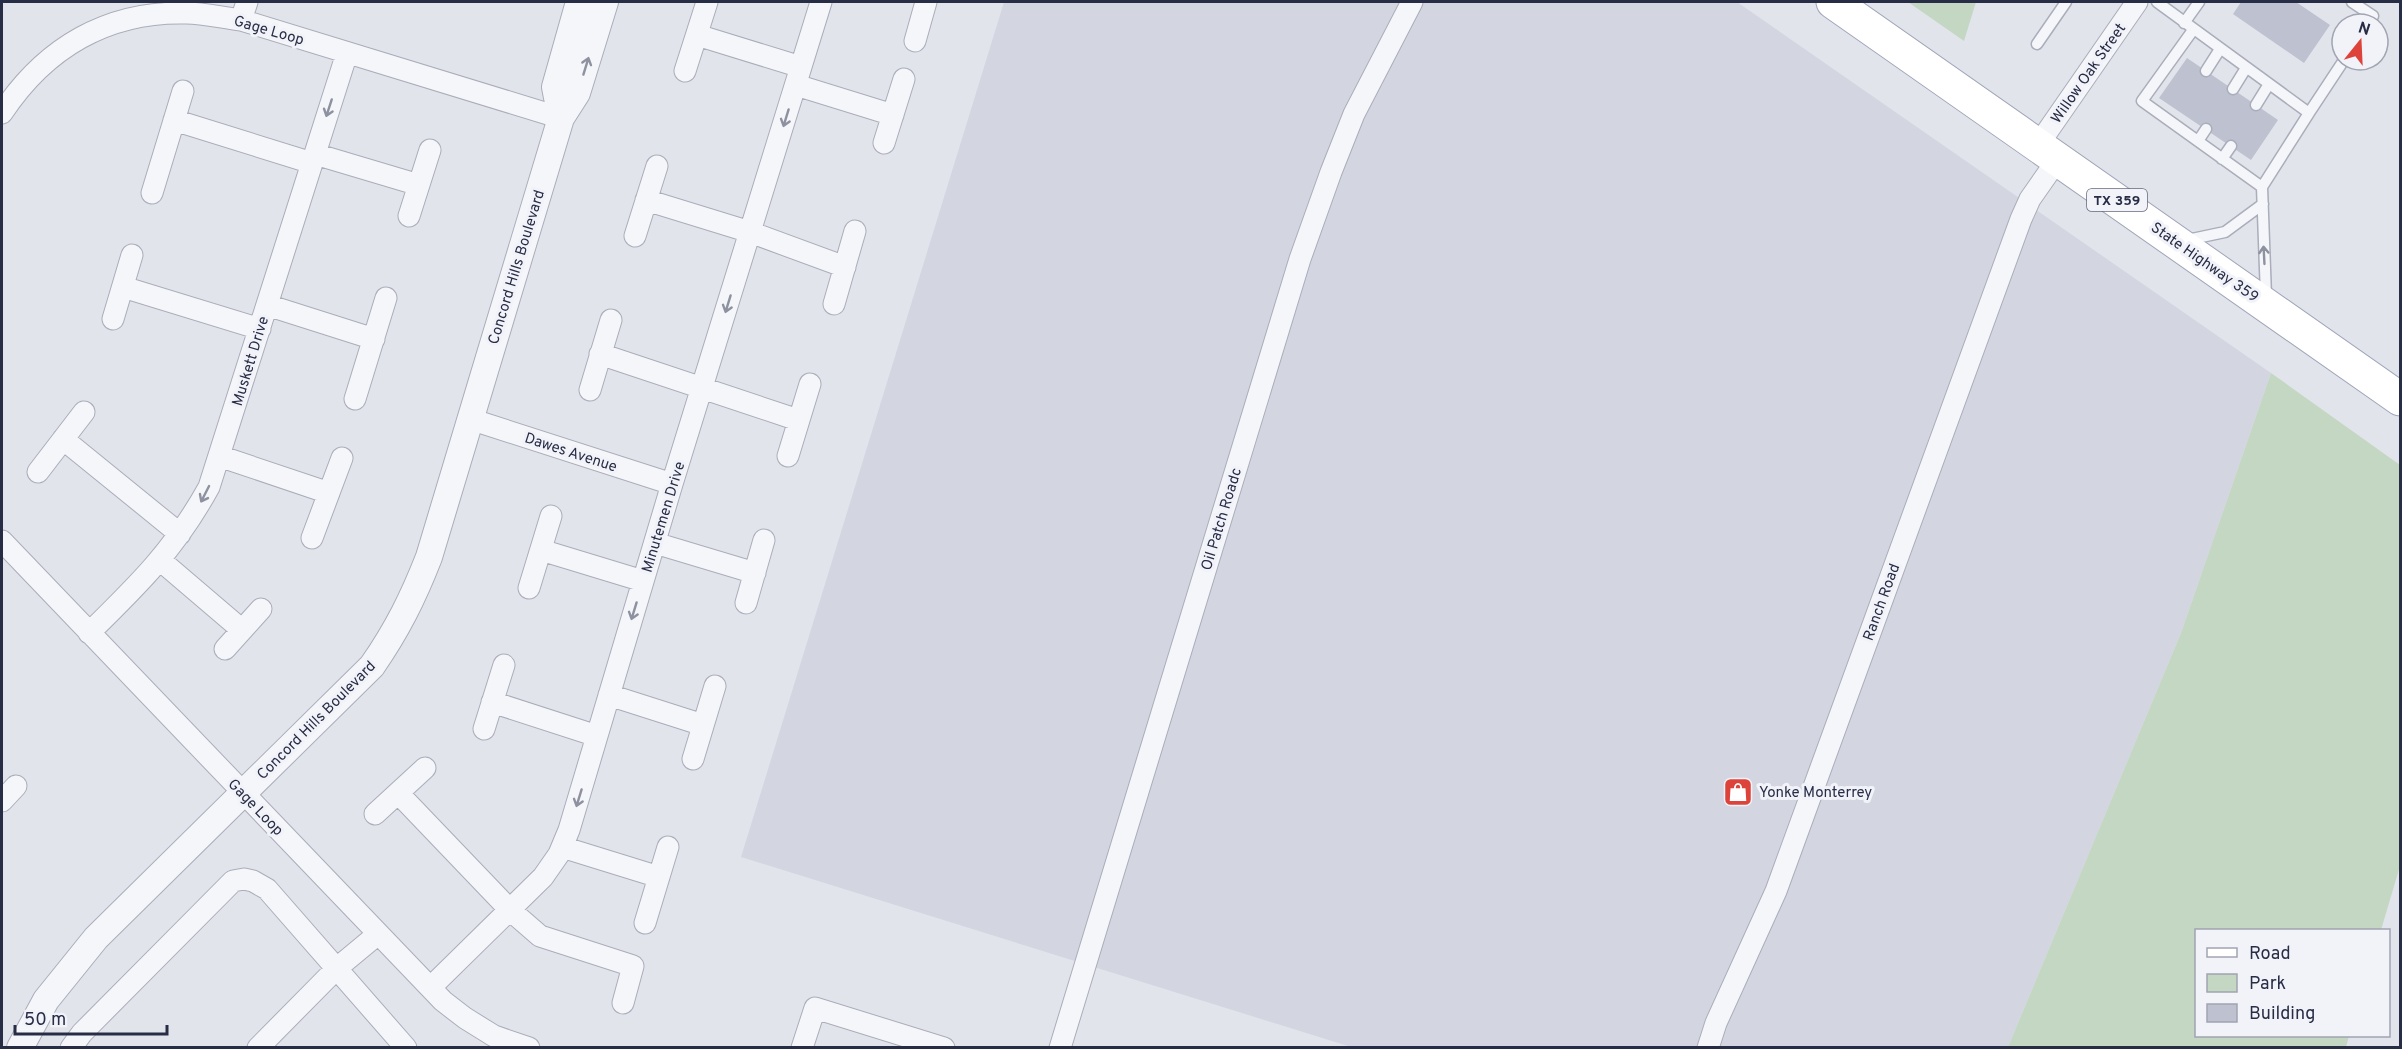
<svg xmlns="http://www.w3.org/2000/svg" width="2402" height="1049" font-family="Overpass,sans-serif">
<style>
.built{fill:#d3d6e1}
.green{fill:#c3d7c2}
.building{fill:#bec1cf}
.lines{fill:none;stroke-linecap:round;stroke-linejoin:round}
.service-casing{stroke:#aaadba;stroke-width:13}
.minor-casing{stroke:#aaadba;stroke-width:23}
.tertiary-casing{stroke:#aaadba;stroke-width:28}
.primary-casing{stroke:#a0a5b9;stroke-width:35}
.service{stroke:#f5f6f9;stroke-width:10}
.minor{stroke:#f5f6f9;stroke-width:21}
.tertiary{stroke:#f5f6f9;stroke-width:26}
.primary{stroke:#fff;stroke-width:33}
.oneway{stroke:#8e92a0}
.labels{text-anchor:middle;stroke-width:6;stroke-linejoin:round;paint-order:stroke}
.shield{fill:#f2f3f9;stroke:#65687c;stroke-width:1.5}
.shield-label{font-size:14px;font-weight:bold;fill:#282d46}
.street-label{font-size:15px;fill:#282d46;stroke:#f2f3f9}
.poi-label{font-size:15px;fill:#282d46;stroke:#f2f3f9;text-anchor:start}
</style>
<rect width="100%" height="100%" fill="#e2e4ec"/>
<path class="built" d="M1004 2H1737L2271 373 2181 633 2008 1047H1351L741 857Z"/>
<path class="green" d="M1908 2H1976L1964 41Z
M2271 373 2400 465V866L2381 930H2196V1036H2349L2346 1047H2008L2181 633Z"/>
<path class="building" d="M2241 2H2296L2330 25 2304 63 2233 14Z
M2187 58 2278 120 2251 160 2159 98Z"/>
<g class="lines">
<g class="service-casing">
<path id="service" d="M2157 2 2309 113 2262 187 2142 101 2193 30
M2352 2 2373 16 2368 24
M2184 23 2199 2
M2037 44 2066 2
M2206 71 2220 49
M2233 89 2246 68
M2256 105 2269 84
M2309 113 2344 60
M2198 141 2206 129
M2222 159 2231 146
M2262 187 2266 296
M2187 240 2225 232 2263 204"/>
</g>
<g class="minor-casing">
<path id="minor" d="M241 20 247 2
M697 35 801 67
M915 41 926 2
M685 71 707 2
M796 85 893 115
M2 113C45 48 107 11 186 13 204 13 223 18 241 20L561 118
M174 120 312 163
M884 143 904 79
M2038 145 2137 2
M315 154 419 185
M152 193 183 91
M646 200 750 232 845 267
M409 216 430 150
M635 236 657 166
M123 287 260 329
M834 304 855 231
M267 305 374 339
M113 319 132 255
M600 354 798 420
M590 390 611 320
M355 399 386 298
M470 419 672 484
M63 439 180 534
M219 456 329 493
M788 456 810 384
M38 472 84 412
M312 538 342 458
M2 541 443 1001 465 1018 494 1036 529 1048
M655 543 755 573
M541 550 643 581
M160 560 242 630
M529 588 551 516
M746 603 764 540
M89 633C138 585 175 549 209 487L347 53
M225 649 261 609
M609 695 703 725
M492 702 597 736
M484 729 504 665
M693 759 715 686
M398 793 510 910 540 936 633 966 623 1003
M2 801 16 786
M375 814 425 768
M562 847 659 877
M645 923 668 847
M431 987 543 877 559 854 569 830 672 484 821 2
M71 1048 82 1033 233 881 244 879 253 881 267 889 406 1048
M258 1048 337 968 378 934
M802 1048 815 1008 944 1048
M1060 1048 1300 259 1331 172 1354 114 1412 2
M1708 1048 1716 1023 1776 891 2021 219 2030 199 2058 159"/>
</g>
<g class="tertiary-casing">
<path id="tertiary" d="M561 118 555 87 579 2
M20 1048 46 1000 96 938 372 666C397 630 413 598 429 557L561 118 577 93 605 2"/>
</g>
<g class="primary-casing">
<path id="primary" d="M1833 2 2400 399"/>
</g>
<use href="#service" class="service"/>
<use href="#minor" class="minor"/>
<use href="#tertiary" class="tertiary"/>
<use href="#primary" class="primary"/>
</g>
<defs><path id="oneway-shaft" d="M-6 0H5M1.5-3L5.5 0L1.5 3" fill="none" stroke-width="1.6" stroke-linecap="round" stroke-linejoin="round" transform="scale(1.5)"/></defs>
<g class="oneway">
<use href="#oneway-shaft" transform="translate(586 66) rotate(-73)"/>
<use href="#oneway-shaft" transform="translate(329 108) rotate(108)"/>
<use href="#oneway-shaft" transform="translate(786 118) rotate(107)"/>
<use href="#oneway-shaft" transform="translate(2264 255) rotate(-93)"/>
<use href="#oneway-shaft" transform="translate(728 304) rotate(107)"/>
<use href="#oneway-shaft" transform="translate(205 494) rotate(117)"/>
<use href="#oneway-shaft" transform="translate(634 611) rotate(107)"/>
<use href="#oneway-shaft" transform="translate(579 798) rotate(107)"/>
</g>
<defs>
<g id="shop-square" transform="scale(1.5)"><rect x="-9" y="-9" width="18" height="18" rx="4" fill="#dd433b" stroke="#f2f3f9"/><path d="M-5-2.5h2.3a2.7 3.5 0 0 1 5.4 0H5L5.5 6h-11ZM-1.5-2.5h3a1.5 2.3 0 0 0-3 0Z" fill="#fff"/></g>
</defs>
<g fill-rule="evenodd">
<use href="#shop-square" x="1738" y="792"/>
</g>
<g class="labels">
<rect class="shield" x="2087" y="189" width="60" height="22" rx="4.5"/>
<g class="shield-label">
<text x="2117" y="205">TX 359</text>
</g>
<g class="street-label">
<text transform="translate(269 30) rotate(16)" y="5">Gage Loop</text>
<text transform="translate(2088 73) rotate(-55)" y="5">Willow Oak Street</text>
<text transform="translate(2205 262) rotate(35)" y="5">State Highway 359</text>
<text transform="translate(516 267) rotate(-73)" y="5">Concord Hills Boulevard</text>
<text transform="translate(250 361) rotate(-73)" y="5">Muskett Drive</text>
<text transform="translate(571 452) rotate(18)" y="5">Dawes Avenue</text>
<text transform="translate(663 517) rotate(-73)" y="5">Minutemen Drive</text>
<text transform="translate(1221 519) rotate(-73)" y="5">Oil Patch Roadc</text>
<text transform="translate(1881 602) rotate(-70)" y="5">Ranch Road</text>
<text transform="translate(316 720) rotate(-45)" y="5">Concord Hills Boulevard</text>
<text transform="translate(256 807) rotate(46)" y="5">Gage Loop</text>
</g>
<g class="poi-label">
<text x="1759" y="797">Yonke Monterrey</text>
</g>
</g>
<rect width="2402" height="1049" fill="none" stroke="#282d46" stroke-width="6"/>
<rect x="2195" y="929" width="195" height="108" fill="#f2f3f9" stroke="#a1a4b1" stroke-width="1.5"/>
<rect x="2207" y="948" width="30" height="9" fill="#ffffff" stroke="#a1a4b1" stroke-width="1.5"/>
<text x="2249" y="959" font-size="18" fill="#282d46">Road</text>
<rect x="2207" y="974" width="30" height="18" fill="#c3d7c2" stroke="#a1a4b1" stroke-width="1.5"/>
<text x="2249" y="989" font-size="18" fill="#282d46">Park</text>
<rect x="2207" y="1004" width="30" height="18" fill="#bec1cf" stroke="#a1a4b1" stroke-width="1.5"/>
<text x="2249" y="1019" font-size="18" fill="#282d46">Building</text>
<g transform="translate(2360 42) rotate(18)"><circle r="28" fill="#f2f3f9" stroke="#a1a4b1" stroke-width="1.5"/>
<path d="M0-4.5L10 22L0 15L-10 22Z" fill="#dd433b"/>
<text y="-9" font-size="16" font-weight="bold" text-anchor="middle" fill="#282d46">N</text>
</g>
<path d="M15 1025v9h152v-9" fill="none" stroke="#282d46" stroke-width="3"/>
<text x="24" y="1025" font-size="18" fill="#282d46" stroke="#f2f3f9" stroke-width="4.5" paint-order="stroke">50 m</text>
</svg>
